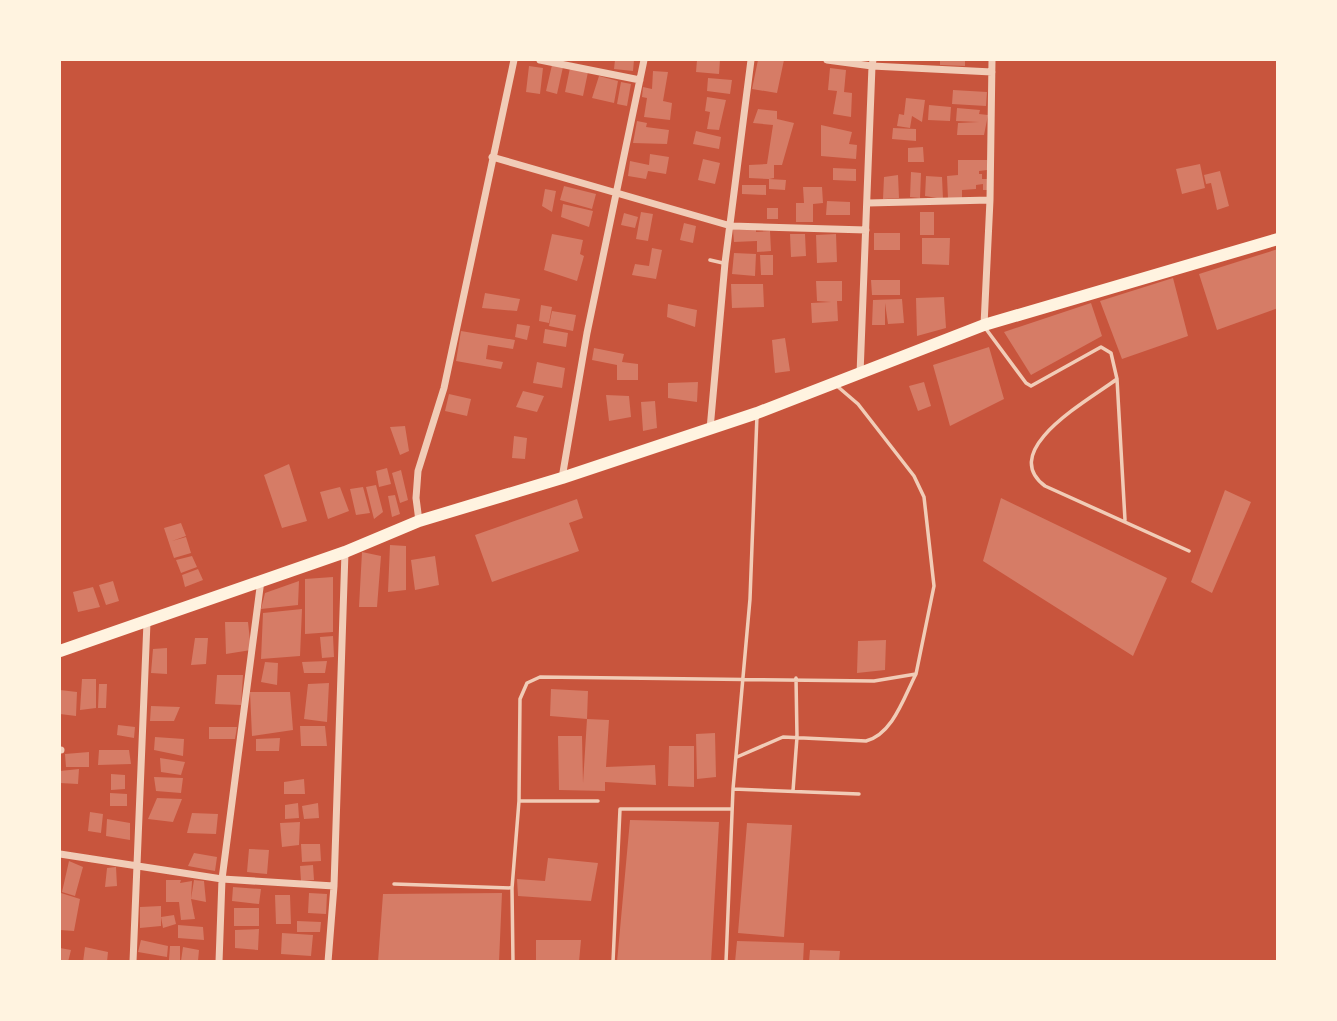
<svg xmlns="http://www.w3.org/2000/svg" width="1337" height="1021" font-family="'Nunito Sans',sans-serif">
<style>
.building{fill:#d67c66}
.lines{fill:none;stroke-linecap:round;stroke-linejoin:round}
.service{stroke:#f1ccb7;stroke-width:3.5}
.minor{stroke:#f1ccb7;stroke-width:7}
.primary{stroke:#fff3e0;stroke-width:12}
</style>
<rect width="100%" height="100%" fill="#c8553d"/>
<path class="building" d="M615 60H634L633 71 614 69Z
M697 60H720L719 74 696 72Z
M758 60H784L777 93 752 89Z
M940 60H965V66L940 65Z
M552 65 563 67 557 94 546 91Z
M529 66 543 68 540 94 526 92Z
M570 68 588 72 583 96 565 92Z
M830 68 846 70 844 92 852 93 851 117 833 114 837 91 828 90Z
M653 71 668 72 663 101 672 103 670 120 644 117 647 98 642 97 643 87 652 89Z
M599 76 618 81 614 103 592 98Z
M708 78 732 80 730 94 707 91Z
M621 82 631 84 627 106 617 104Z
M953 90 987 92 986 106 952 104Z
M707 97 726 100 719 130 707 129 710 112 705 111Z
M906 98 925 100 922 122 912 116 910 128 897 126 899 114 904 115Z
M929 105 951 107 950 121 928 120Z
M957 108 980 110 979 114 988 115 984 135H957L958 123 979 122 956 121Z
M758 109 777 111V119L794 123 782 165H774V178L769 179 786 180 785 190 769 189V179L749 178V165L767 164 773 125 753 123Z
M637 121 647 123 646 127 669 130 667 144 633 143Z
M821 125 852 132 849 144 857 145 856 159 821 156Z
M893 128 916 129V141L892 139Z
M696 131 721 137 719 149 693 144Z
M923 147 924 162H908V148Z
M650 154 669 157 666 174 648 171 646 179 628 176 630 161 649 165Z
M703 159 720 163 715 184 698 180Z
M958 160H987V170L979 171V174H982V179H989V190H983V184L976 185V189L962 190V199H948L947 176 958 175Z
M1200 164 1205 188 1182 194 1176 169Z
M833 168 856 169V181L833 180Z
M1220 171 1229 206 1217 210 1211 183 1206 184 1204 175Z
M911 172 921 173 920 198 910 197Z
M898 175 899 198 883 199 884 177Z
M926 176 942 177 943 199 925 196Z
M742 185H766V195L742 194Z
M564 186 596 194 592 209 560 200Z
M803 187H822L823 203 813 204V222H796V203H804Z
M545 189 556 191 552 212 542 206Z
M827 201 850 202V215H826Z
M563 204 593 211 589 227 561 217Z
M767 208H778V219H767Z
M641 212 653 214 648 241 636 239Z
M920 212H934V235H920Z
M624 213 638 217 635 228 621 225Z
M684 223 696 226 693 243 680 240Z
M756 229V232L770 231 771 251 757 252V241L734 242 733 230Z
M874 233H900V250H874Z
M552 234 583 240 580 254 584 256 577 281 544 270Z
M790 234H805L806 256 791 257Z
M836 234 837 262 817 263 816 235Z
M922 238H950L949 265 922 264Z
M652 248 662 250 656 279 632 275 635 264 649 266Z
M1278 249V308L1217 330 1199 274Z
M734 253 756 254 755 276 732 274Z
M760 255H773V275H761Z
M1173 278 1188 336 1122 359 1100 301Z
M871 280H900V295H872Z
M816 281H842V301H837L838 321 812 323 811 303 831 302 817 301Z
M731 284H763L764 307 732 308Z
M485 293 520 299 517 311 482 308Z
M944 297 946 328 917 336 916 298Z
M902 299 904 323 888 324 885 303V325H872L873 300Z
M1091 303 1102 336 1031 375 1004 332Z
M668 304 697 310 695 327 667 317Z
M541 305 552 307 549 323 539 321Z
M552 311 576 315 573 331 549 326Z
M517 324 530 326 527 340 515 337Z
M545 329 568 333 566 347 543 343Z
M461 331 515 340 513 349 488 345 486 359 503 362 501 369 456 361Z
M785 338 790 371 775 373 772 340Z
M989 347 1004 399 950 426 933 365Z
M594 348 624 354 622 362 638 364V380H617V365L592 360Z
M537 362 565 368 562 388 533 383Z
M698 382 697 402 668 398V383Z
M924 382 931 406 918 411 909 386Z
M523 391 544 396 537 412 516 407Z
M449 394 471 399 467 416 445 411Z
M606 395 629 396 631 417 609 421Z
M655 401 657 428 643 431 641 402Z
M405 426 409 451 400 455 390 427Z
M514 436 527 438 525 459 512 458Z
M289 464 307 521 282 528 264 475Z
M387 468 391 484 379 487 376 471Z
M401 470 408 500 400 503 392 473Z
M376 485 383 512 374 519 366 487Z
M340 487 349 511 328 519 320 492Z
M363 487 370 513 356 515 350 489Z
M1225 490 1251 502 1212 593 1191 582Z
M395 495 400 514 392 517 388 496Z
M1001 498 1167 578 1133 656 983 561Z
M577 499 583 518 569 523 579 551 492 582 475 535Z
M181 523 186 536 172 541 186 537 191 553 174 558 164 528Z
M390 545 406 546V590L388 592Z
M362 552 381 556 377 607H359Z
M192 556 197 567 181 573 176 560Z
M435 556 439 585 415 590 411 560Z
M198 569 203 580 185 587 182 575Z
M333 577V632L305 634V579Z
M113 581 119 601 106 605 99 585Z
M299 581 298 605 261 609 265 593Z
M93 587 100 607 78 612 73 592Z
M302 609 300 656 261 659 263 613Z
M225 622H248L251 650 226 654Z
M333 636 334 657 322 658 320 637Z
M195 638H208L206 664 191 665Z
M886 640 885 670 857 673 858 641Z
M167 648V674L151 673 153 649Z
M327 661 325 673H304L302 662Z
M265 662 278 663 277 685 261 682Z
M217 675H243L241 705 215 704Z
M82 679H96V708L80 710Z
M329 683 327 722 304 719 308 684Z
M99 684H107L106 708H98Z
M551 689 588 691 587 719 550 716Z
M60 690 77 692 76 716 60 714Z
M250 692H290L293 730 252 736Z
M151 706 180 707 174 721H150Z
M587 719 609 720 606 767 655 765 656 785 605 782V791L559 790 558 736H582L583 783Z
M118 725 135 727 134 738 117 735Z
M300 726H325L327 746H301Z
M209 727H237L235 739H209Z
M715 733 716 777 697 779 696 734Z
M155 737 184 739 183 756 154 750Z
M280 738 279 751H256V739Z
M669 746H694V787L668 786Z
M99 750H129L131 764 98 765Z
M89 752V767H66L65 754Z
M160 758 185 762 181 775 161 772Z
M79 769 78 784 60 783V771Z
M111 774 125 775V789L111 790Z
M154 777 183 778 181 793 156 791Z
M304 779 305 794H284V782Z
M110 793 127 794V806H110Z
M157 798 182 799 173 822 148 819Z
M298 803 299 818 285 819V805Z
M318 803 319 818 304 819 302 806Z
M90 812 103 814 101 833 88 831Z
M192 813 218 814 216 834 187 833Z
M107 819 130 823V840L106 836Z
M630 820 719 822 711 962H617Z
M300 822 299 845 282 847 280 823Z
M747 823 792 825 784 937 738 933Z
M301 844H320L321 861 302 862Z
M249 849 269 850 267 874 247 872Z
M194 853 217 857 215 871 188 866Z
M548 858 598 863 591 901 518 896 517 879 545 881Z
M69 861 83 867 75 896 62 892Z
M313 865 314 880 301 881 300 866Z
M116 867 117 886 105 887 107 868Z
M166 880H181L180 883 192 881 191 899 194 880 204 881 206 902 191 899 195 919 181 920 179 902H166Z
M233 887 261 889 259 904 232 901Z
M61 893 80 899 74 931 60 930Z
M309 893 327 894 326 914 308 913Z
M502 893 499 962H378L383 894Z
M275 895H290L291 924H276Z
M161 906V917L174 915 176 924 163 928 161 917V926L140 928V907Z
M234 908H259V926H234Z
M297 921 321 922 320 932H297Z
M178 925 203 927 204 940 178 938Z
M259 929 258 950 235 948V930Z
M282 933 313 935 311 956 281 954Z
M141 940 168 946 167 957 138 952Z
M536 940H581L579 962H536Z
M737 941 804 943 803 962H735Z
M170 946H180V960H169Z
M85 947 108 952 107 962H83Z
M183 947 199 950 198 961H181Z
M60 948 71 950 68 962H60Z
M810 950 840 951 839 962H809Z"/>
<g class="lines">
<path class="service" d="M710 260 723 263
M986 329 1026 383 1031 386 1101 347 1111 353 1117 379 1125 520
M1117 379C1089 400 997 450 1045 486L1189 551
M737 757 783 737 866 741C893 734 904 697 916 674
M733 789 859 794
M793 791 797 737 796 678
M519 801H598
M394 884 512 888
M513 962 512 888 519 801 520 699 527 683 540 677 874 681 916 674 934 586 924 497 914 476 858 404 837 386
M613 962 620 809H732
M726 962 733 789 750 599 757 415"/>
<path class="minor" d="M540 60 640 80
M827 60 872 66 860 374
M873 60 872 66 992 72
M492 157 731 226 866 230
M868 203 990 200
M984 325 990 200 992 60
M710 429 725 263 751 60
M562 478 587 333 644 60
M419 521 416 498 418 471 444 388 514 60
M60 750H61
M60 854 222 879 334 886
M133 962 147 622
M219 962 222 879 261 580
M328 962 334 886 345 552"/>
<path class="primary" d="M60 651 345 552 419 521 562 478 757 413 984 325 1278 239"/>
</g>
<rect width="1337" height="1021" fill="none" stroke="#fff3e0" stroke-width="122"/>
</svg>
